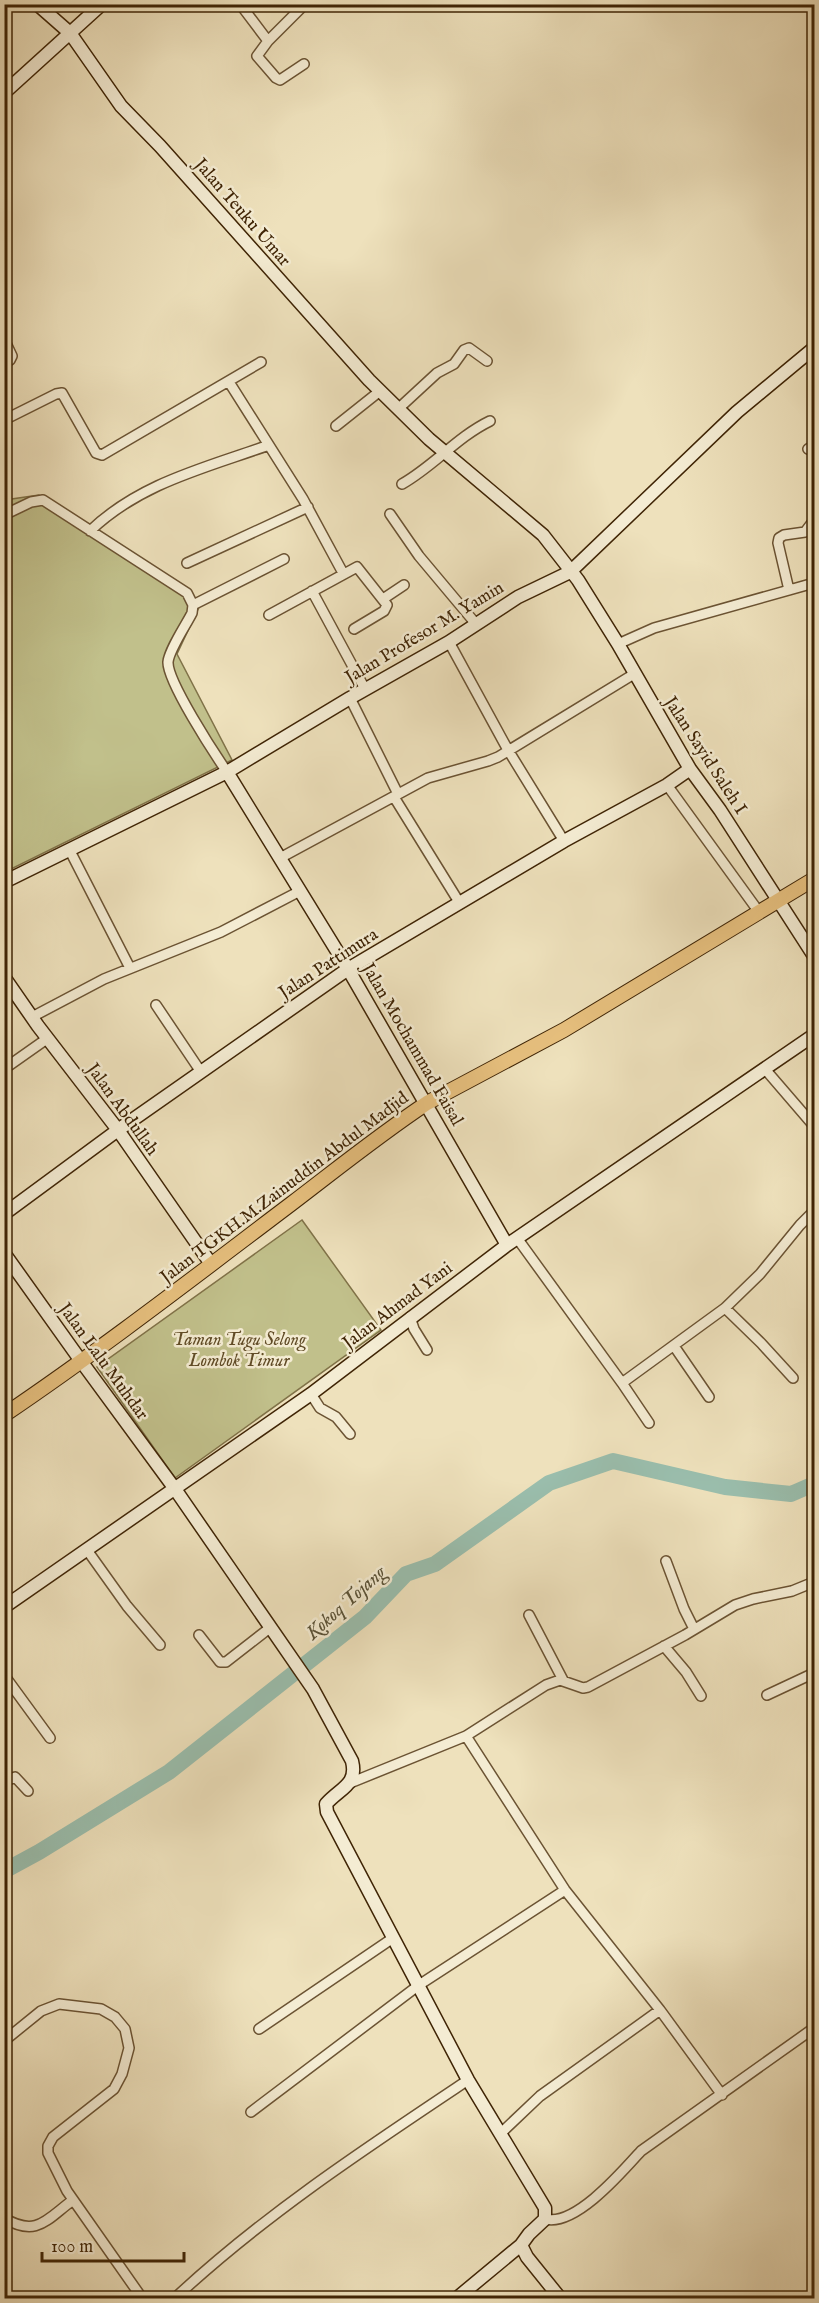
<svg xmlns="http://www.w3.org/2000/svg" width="819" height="2303" font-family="'IM FELL English',serif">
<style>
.green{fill:#c1c08b;stroke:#807248;stroke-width:1.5}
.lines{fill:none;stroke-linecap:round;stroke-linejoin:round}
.river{stroke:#9abead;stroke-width:16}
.street-casing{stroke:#6b5333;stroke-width:12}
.secondary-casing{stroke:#3f2405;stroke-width:15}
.primary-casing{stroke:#3f2405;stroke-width:16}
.street{stroke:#f4ecd3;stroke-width:9}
.secondary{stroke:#f4ecd3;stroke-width:12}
.primary{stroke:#e7c07e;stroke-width:14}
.labels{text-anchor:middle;stroke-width:5;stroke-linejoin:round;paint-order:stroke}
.street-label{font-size:18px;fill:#3f2405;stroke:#f4ecd3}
.park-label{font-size:18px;font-style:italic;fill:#604b26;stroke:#f4ecd3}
.water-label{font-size:20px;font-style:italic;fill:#5a5237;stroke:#f4ecd3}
</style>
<rect width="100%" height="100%" fill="#eee1bc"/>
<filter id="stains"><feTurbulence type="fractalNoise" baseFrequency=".00333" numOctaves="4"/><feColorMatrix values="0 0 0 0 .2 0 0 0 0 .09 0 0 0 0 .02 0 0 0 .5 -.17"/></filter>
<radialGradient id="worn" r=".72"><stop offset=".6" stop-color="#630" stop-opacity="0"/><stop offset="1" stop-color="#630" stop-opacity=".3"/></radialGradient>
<path class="green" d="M39 495 200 605 177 654 232 760 5 872V500Z
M302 1220 381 1330 175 1478 97 1367Z"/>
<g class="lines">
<path class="river" d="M4 1871 39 1852 169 1772 365 1617 406 1574 435 1564 549 1483 613 1461 725 1487 791 1494 814 1484"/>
<g class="street-casing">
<path id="street" d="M240 4 268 41
M304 64 280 80 276 78 257 56 268 41 305 4
M4 339 12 356 10 360 4 364
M229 382 303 499 343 573
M398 409 437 373 454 364 464 350 469 348 487 361
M4 420 56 394 62 393 96 453 102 455 261 362
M336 426 380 391
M808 449 814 445
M402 484C434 466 457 437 490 421
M390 514 419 556 476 624
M4 515 31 502 43 500 187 593 193 605 192 613C186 625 169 650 168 662 167 681 214 753 227 772
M90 531C140 483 205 468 269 445
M187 563 308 507
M789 590 778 543 779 538 784 535 805 532 814 520
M312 591 365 689
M383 599 404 585
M193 605 284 559
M269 615 357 567 387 605 384 611 354 629
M449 642 508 750 564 841
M618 644 654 628 814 583
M350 698 398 794
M667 785 759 912
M394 797 459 902
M69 849 130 968
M280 858 428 778 488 761 498 757 634 674
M156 1005 201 1072
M32 1017 104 979 221 932 300 891
M764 1068 814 1126
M4 1069 48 1038
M517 1238 622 1383 725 1308 760 1274 800 1225 814 1211
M725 1308 761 1343 793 1378
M410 1317 414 1329 427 1350
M674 1346 709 1397
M622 1383 649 1423
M311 1394 320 1408 336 1417 350 1434
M87 1550 127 1606 160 1645
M666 1561 684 1609 694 1629
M529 1615 563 1680
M199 1635 220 1662H226L271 1627
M664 1646 686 1672 701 1696
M4 1675 50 1738
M767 1695 814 1673
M466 1736 565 1890 660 2010 722 2095
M4 1782 15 1777 28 1791
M350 1783 466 1736 546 1685 560 1680 583 1688 588 1687 685 1635 735 1605 753 1599 792 1591 814 1582
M259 2029 393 1938
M4 2041 41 2011 59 2004 101 2009 115 2017 125 2029 129 2048 122 2074 114 2089 53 2137 48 2146V2153L67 2191 142 2298
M251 2112 419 1985 565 1890
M500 2134 540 2096 660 2010
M4 2218C37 2238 47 2219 73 2200
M545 2219C575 2227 622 2172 641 2151L814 2028
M175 2298C264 2215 366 2148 468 2080"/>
</g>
<g class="secondary-casing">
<path id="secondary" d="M37 4 70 33 121 106 160 146 369 380 429 439 543 535 578 580 618 644 690 769 720 810 814 956
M4 93 102 4
M227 772 348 969 507 1245
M4 882 227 772 350 698 449 642 518 597 570 572 737 412 814 348
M4 977 38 1026 118 1130 211 1264
M4 1214 118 1130 348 969 564 841 667 785 690 769
M4 1253 81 1361 175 1489 313 1689 352 1761C358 1785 340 1788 326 1804L327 1812 468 2080 545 2208V2219L529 2234 521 2245 527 2257 560 2298
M4 1607 311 1394 507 1245 814 1035
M457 2298 521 2245"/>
</g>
<g class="primary-casing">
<path id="primary" d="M4 1415C103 1348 197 1275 291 1204 337 1169 379 1135 427 1103L564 1030 814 879"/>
</g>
<use href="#street" class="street"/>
<use href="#secondary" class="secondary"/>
<use href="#primary" class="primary"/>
</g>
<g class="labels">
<g class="street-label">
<text transform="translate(243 212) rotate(49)" y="6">Jalan Teuku Umar</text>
<text transform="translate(424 632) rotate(-31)" y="6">Jalan Profesor M. Yamin</text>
<text transform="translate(706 755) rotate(57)" y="6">Jalan Sayid Saleh I</text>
<text transform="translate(328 963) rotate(-33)" y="6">Jalan Pattimura</text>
<text transform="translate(413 1044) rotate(60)" y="6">Jalan Mochammad Faisal</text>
<text transform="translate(123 1109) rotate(54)" y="6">Jalan Abdullah</text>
<text transform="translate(284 1187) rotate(-37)" y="6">Jalan TGKH.M.Zainuddin Abdul Madjid</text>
<text transform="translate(397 1305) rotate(-37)" y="6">Jalan Ahmad Yani</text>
<text transform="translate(104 1361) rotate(54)" y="6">Jalan Lalu Muhdar</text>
</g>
<g class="park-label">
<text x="239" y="1345">Taman Tugu Selong<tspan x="239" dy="21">Lombok Timur</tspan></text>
</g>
<g class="water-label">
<text transform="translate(345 1602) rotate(-42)" y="7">Kokoq Tojang</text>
</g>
</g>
<rect width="819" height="2303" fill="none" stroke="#eee1bc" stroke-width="24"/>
<rect x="6" y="6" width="807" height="2291" fill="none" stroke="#3f2405" stroke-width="3"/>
<rect x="12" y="12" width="795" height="2279" fill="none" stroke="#3f2405" stroke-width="1.5"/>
<path d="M42 2252v9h142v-9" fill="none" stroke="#3f2405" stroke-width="3"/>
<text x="51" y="2252" font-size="18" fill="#3f2405" stroke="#f4ecd3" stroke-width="4.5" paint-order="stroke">100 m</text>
<rect width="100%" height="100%" filter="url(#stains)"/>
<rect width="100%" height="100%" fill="url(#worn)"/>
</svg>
